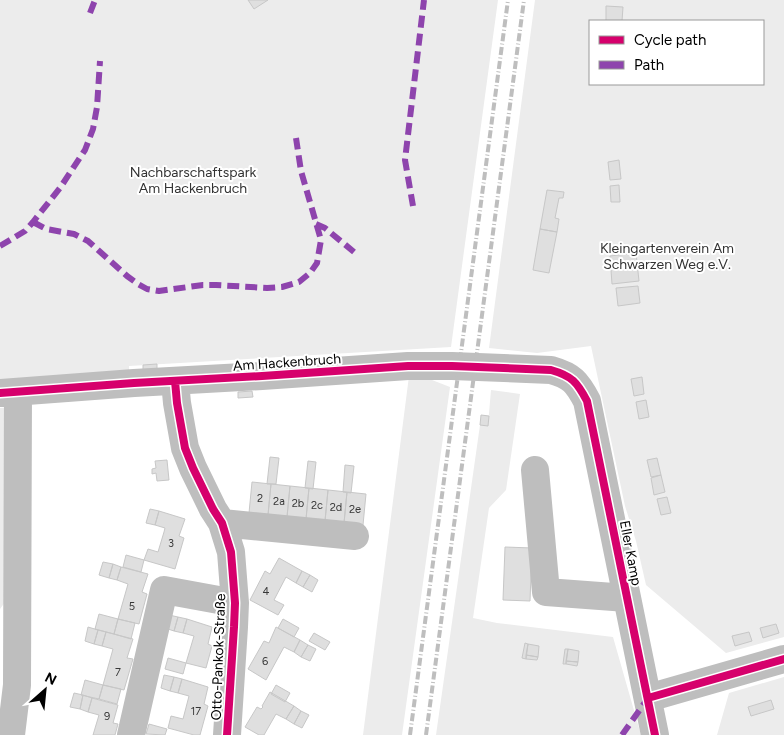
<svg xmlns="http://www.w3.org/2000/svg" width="784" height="735" font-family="Figtree,sans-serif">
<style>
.green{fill:#ececec;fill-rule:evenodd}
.building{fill:#dfdfdf;stroke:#c7c7c7}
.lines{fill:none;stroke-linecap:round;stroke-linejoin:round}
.minor{stroke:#bebebe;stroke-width:28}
.rail{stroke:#bebebe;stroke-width:4;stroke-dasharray:8 2.5 1 2.5;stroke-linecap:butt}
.quiet{stroke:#8e44ad;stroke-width:6;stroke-dasharray:12 6;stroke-linecap:butt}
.cycleway-casing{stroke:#fff;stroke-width:11}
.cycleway{stroke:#d6006c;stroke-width:8}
.labels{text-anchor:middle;stroke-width:4;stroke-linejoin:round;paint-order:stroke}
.number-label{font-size:11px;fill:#383838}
.park-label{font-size:14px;fill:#333;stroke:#fff}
.street-label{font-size:14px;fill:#000;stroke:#fff}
</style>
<rect width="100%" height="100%" fill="#fff"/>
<path class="green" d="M0 0H498L451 347 129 366V372L0 381Z
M535 0H784V637L726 653 646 585 636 541 625 506 591 346 537 353 489 348ZM590 21H763V84H590Z
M409 376 432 380 450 387 402 735H363Z
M491 390 520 394 506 490 489 508 473 618 497 623 613 637 641 735H436L480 425H488Z
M17 407 14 590 0 609V408Z
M784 677V735H717L729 693Z"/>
<path class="building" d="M248 0H268L254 9Z
M606 6 623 7 622 21H606Z
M619 160 621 179 610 180 608 162Z
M619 185 620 202H611L610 186Z
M547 190 564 192 563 198H559L555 218 559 219 557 232 540 229Z
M540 229 557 232 549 273 533 270Z
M636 253 639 281 612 284 610 256Z
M638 286 640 303 618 306 616 288Z
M157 364V369L143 371V365Z
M642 377 644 394 634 396 631 379Z
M252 391 253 397 238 398V392Z
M646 400 649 417 639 419 636 402Z
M481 415 489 416 488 426 480 425Z
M270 457 279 458 276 484H267Z
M657 458 661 475 651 477 647 460Z
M167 460 169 480 157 481 156 473 152 474V469L156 468 155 461Z
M308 461 316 462 313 489 305 488Z
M345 465 354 466 351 493 343 492Z
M661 475 665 492 654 495 651 478Z
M252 482 271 484 268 515 249 513Z
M271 484 290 486 287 517 268 515Z
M290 486 309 488 306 519 287 517Z
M309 488 328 490 325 521 306 519Z
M328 490 347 492 344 523 325 521Z
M347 492 366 494 363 525 344 523Z
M667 497 671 513 661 515 657 499Z
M150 509 159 511 155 525 146 523Z
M159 511 185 519 179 536 184 538 175 569 144 560 148 549 158 552 164 532 165 528 155 525Z
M505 547 532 548 530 601 503 600Z
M126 555 144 560 141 572 123 567Z
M279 558 302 571 296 583 286 577 274 600 284 605 278 615 250 600 265 571 270 574Z
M103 562 113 564 109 578 99 575Z
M113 564 121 567 117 580 109 578Z
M121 567 148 574 142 592 147 594 139 624 118 619 128 584 117 580Z
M302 571 310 575 303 587 296 583Z
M310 575 318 580 312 592 303 587Z
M99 614 118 619 114 634 95 629Z
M169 615 178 617 174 631 165 628Z
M178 617 187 619 183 633 174 631Z
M118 619 135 623 131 639 114 634Z
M187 619 212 627 208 644 212 646 206 668 186 663 194 636 183 633Z
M283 619 299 628 294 637 278 628Z
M776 624 779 633 763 638 760 628Z
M88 627 98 630 94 644 85 641Z
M276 627 300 640 294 652 284 647 266 680 248 669 264 641 269 643Z
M98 630 106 632 102 646 94 644Z
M106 632 133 639 127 658 133 659 124 690 103 685 113 649 102 646Z
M749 632 752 641 735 646 732 636Z
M314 633 330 642 325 650 309 641Z
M300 640 308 645 301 657 294 652Z
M525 643 528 644 526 659 522 658Z
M528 644 539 646 538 657 526 655Z
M308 645 316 649 310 661 301 657Z
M565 649H568L566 664H563Z
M568 649 579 651 578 662 566 661Z
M526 655 538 657 537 660 526 659Z
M168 658 186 663 183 674 165 669Z
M566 661 578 662 577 666 566 664Z
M164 675 174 677 170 691 161 688Z
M174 677 182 679 178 693 170 691Z
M182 679 208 687 204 704 208 706 200 735H194L168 728 171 716 183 719 189 696 178 693Z
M85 680 103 685 99 699 81 695Z
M103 685 121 689 117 704 99 699Z
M276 685 290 693 285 702 271 694Z
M270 692 294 706 286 719 276 714 264 735H259L245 727 257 707 261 709 263 707 262 706Z
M74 693 83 695 80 709 70 707Z
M83 695 92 698 88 712 80 709Z
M92 698 118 705 113 723 118 724 115 735H93L99 715 88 712Z
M771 700 774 709 751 716 748 707Z
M294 706 301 711 294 724 286 719Z
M301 711 309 715 302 728 294 724Z
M149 724 167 729 165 735 146 734Z"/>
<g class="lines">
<path class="minor" d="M175 381 177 403 185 448 193 468 213 509 222 523 231 552 235 603 234 627 227 735
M0 393 134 383 262 376 408 366H452L551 370C572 376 577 382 587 401L655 735
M535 470 546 592 627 598
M222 523 355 536
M648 698 784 659
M11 735 17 685 18 392
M131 735 164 590 235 603"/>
<path class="rail" d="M410 735 508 0
M426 735 524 0"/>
<path class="quiet" d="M90 13 95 0
M413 206 405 160 424 0
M33 222 46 229 74 234 88 241 127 276 138 284 147 289 159 291 203 285H216L267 288 282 287 299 282 310 273 317 263 321 240 301 171 296 138
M316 224 325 228 354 252
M0 246 25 231 33 222 60 188 85 150 93 129 97 107 100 61
M622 735 648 698"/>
<g class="cycleway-casing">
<path id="cycleway" d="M175 381 177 403 185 448 193 468 213 509 222 523 231 552 235 603 234 627 227 735
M0 393 134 383 262 376 408 366H452L551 370C572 376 577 382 587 401L655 735
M648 698 784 659"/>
</g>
<use href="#cycleway" class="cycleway"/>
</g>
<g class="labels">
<g class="number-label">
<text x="260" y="502">2</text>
<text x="279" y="505">2a</text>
<text x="298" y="507">2b</text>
<text x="317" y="509">2c</text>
<text x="336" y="511">2d</text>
<text x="355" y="513">2e</text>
<text x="171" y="547">3</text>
<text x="266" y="595">4</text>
<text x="132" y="610">5</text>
<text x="265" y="665">6</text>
<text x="118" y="676">7</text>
<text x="196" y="715">17</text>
<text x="107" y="720">9</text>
</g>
<g class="park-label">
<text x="193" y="177">Nachbarschaftspark<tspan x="193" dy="16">Am Hackenbruch</tspan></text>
<text x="667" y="253">Kleingartenverein Am<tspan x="667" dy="16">Schwarzen Weg e.V.</tspan></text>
</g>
<g class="street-label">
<text transform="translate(287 362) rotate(-4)" y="5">Am Hackenbruch</text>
<text transform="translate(631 553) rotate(79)" y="5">Eller Kamp</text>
<text transform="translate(218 657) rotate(-88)" y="5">Otto-Pankok-Straße</text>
</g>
</g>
<rect x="589" y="20" width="175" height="65" fill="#ffffff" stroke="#999999"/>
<rect x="599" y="36" width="25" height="8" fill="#d6006c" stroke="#999999"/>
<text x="634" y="45" font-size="15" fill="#000000">Cycle path</text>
<rect x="599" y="61" width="25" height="8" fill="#8e44ad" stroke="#999999"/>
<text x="634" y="70" font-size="15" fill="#000000">Path</text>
<g transform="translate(45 690) rotate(27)" stroke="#ffffff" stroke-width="4" paint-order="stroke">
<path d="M0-4L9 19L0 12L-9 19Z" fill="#000000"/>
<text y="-8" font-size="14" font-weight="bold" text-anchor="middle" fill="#000000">N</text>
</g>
</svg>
